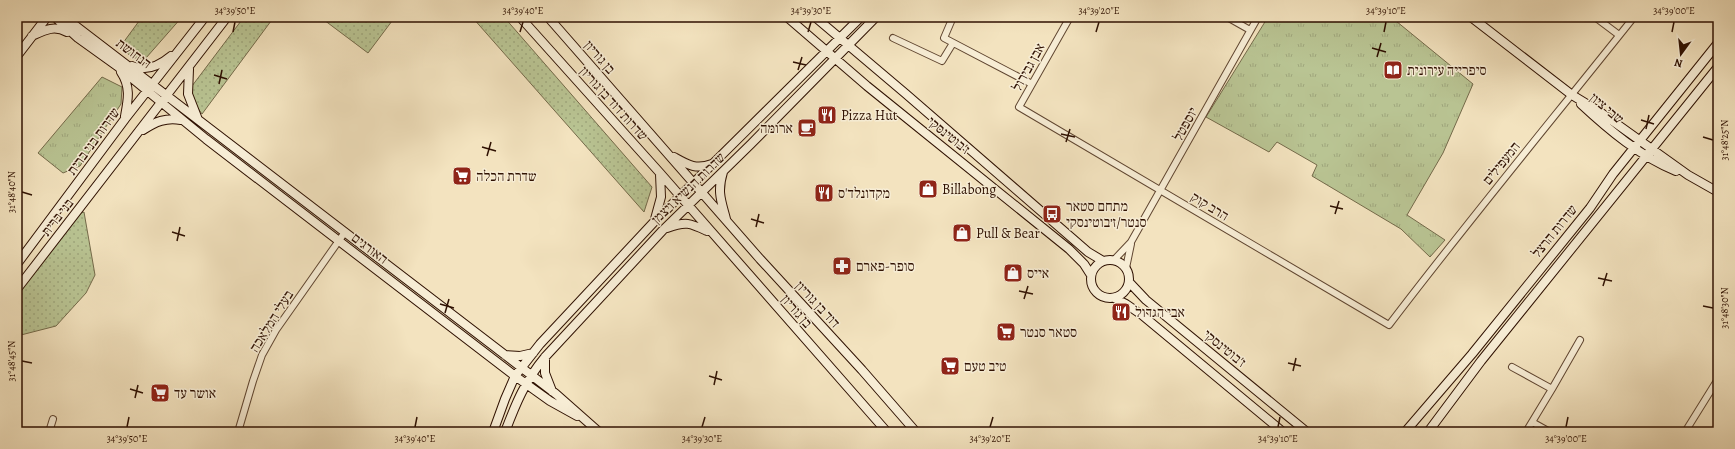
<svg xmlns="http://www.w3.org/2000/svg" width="1735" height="449" font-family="Alegreya,'Frank Ruhl Libre',serif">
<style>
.grass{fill:url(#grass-dots);stroke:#746a4a}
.park{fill:url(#park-tufts);stroke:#746a4a}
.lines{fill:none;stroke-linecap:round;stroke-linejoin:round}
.street-casing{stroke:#604631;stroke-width:8}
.secondary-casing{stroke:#2f1102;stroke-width:10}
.street{stroke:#f7edd5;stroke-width:6}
.secondary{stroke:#f7edd5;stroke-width:8}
.ticks{fill:none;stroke:#2f1102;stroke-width:1.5}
.labels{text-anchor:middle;stroke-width:3;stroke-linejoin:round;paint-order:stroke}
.street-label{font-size:14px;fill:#2f1102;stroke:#f7edd5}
.poi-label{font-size:14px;fill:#2f1102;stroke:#f7edd5;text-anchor:start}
.neatline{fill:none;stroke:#2f1102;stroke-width:1.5}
.ticks-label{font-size:10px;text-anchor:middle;fill:#2f1102}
</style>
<defs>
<pattern id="grass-dots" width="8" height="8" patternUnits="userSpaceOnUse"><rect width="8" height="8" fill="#b9c493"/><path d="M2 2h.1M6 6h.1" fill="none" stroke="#9fa77d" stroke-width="1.8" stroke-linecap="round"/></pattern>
<pattern id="park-tufts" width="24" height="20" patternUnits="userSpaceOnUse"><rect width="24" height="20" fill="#b9c493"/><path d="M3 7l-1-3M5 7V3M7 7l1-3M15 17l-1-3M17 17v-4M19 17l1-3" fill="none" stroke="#9fa77d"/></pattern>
</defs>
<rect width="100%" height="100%" fill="#f3e3bf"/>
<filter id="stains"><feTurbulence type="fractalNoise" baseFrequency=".005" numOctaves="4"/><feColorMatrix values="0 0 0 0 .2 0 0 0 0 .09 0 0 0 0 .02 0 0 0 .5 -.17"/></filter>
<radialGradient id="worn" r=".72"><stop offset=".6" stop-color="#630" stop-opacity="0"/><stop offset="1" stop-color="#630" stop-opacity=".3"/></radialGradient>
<path class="grass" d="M142 17H182L146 58H133L120 47Z
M244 17H274L202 114 192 100V86Z
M320 17H395L368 53Z
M472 17H504L652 187 644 212Z
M84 212 95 275 86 293 56 326 17 336V289L75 215Z"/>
<path class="park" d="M1268 17H1383L1396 21 1473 84 1443 153 1407 215 1445 240 1430 257 1401 229 1312 176 1317 165 1277 142 1269 152 1206 117Z
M102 77 122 87 121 104 80 166 63 173 38 153Z"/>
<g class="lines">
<g class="street-casing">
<path id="street" d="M953 17 944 38 1032 84
M1070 17 1019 107 1389 325C1468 221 1552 120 1634 17
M1227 17 1250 30
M1595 17 1619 35
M893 38 942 61 953 43
M1114 260 1131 242 1258 17
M1126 268 1131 244
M1512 367 1552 389 1526 432
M1552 389 1580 340
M1532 422 1550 432
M49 432 53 419
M238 432 253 381 262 355 276 330 345 232
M1685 432 1718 379"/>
</g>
<g class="secondary-casing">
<path id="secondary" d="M55 17 78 38 117 66 206 139 515 376 550 401 577 416
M64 17 556 394 599 432
M520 17 660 173 887 432
M548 17 760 259 862 370 916 432
M787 17 867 86 1069 249 1084 264 1091 275
M815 17 906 94 1088 252 1103 261
M1471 17 1572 95 1600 112 1688 175 1718 192
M32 36C45 30 54 25 67 32
M17 56 47 17
M132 66C146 72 159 66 171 56
M189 69 188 94 197 117
M121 72C131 87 128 100 125 116
M1581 104C1609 130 1641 157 1676 171
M143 130C155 122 166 117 181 120
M674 157C688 165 696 170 712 164
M723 172C717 192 721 200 726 219
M655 219 661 197 660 174
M667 228C686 221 690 223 707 231
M1091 279a19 19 0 1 1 38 0a19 19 0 1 1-38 0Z
M17 264 125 119 205 17
M1129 282 1146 300 1307 432
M17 289 227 17
M1114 298 1126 304 1142 315 1283 432
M505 355 520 356 533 353
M545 357V373L552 391
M493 432 505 399 515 376 540 344 654 222 861 17
M505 432C516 403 525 381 545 357L663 230 751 144 876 17
M1405 432 1472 354 1590 208 1613 174 1718 43
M1428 432 1481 361 1718 67"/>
</g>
<use href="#street" class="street"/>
<use href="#secondary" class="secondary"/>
</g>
<path class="ticks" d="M233 32 235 22M520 32 523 22M808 32 811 22M1096 32 1099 22M1384 32 1386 22M1672 32 1674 22M1372 48 1386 52M1377 57 1381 43M793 62 806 65M798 70 802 57M214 75 227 79M219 84 222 70M1641 120 1654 124M1646 129 1649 115M1061 134 1075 137M1703 137 1713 140M1066 142 1070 129M482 147 496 151M487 156 491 142M22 192 32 195M1330 206 1343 209M1335 214 1339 201M751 219 764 223M756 227 759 214M172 232 185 236M177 241 180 227M1598 278 1612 281M1603 286 1607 273M1019 291 1033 294M1024 299 1028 286M440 304 454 308M1703 306 1713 308M445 313 449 299M22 361 32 363M1288 363 1301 366M1293 371 1296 358M709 376 722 380M714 385 717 371M130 389 143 393M135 398 138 385M127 427 129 417M415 427 417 417M702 427 705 417M990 427 993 417M1278 427 1280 417M1566 427 1568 417"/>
<defs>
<g id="library-square" transform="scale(1)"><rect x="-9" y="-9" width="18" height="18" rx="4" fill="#8f2418" stroke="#f7edd5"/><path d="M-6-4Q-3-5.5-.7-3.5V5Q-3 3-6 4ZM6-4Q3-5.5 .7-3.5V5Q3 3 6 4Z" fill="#fff"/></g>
<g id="restaurant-square" transform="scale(1)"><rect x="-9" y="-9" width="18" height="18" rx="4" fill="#8f2418" stroke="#f7edd5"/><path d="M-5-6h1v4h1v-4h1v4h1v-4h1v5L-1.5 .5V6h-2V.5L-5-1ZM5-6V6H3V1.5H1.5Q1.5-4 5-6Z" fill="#fff"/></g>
<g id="cafe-square" transform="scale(1)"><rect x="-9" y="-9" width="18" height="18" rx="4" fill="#8f2418" stroke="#f7edd5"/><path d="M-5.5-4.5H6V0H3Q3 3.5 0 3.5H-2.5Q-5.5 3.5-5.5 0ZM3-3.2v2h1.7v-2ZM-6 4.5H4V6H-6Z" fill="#fff"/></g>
<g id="supermarket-square" transform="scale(1)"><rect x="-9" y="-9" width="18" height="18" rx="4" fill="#8f2418" stroke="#f7edd5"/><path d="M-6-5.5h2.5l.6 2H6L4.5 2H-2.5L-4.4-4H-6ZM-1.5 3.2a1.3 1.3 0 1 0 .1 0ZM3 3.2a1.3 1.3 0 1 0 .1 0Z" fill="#fff"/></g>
<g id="shop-square" transform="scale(1)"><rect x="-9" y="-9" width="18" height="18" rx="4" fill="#8f2418" stroke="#f7edd5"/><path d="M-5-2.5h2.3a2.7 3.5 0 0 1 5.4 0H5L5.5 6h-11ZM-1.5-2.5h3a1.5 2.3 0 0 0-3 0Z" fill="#fff"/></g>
<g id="bus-square" transform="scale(1)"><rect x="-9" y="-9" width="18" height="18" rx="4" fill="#8f2418" stroke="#f7edd5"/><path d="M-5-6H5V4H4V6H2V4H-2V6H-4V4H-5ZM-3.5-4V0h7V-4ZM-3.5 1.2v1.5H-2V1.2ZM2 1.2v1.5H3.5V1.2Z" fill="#fff"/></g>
<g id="pharmacy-square" transform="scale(1)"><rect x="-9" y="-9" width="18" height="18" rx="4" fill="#8f2418" stroke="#f7edd5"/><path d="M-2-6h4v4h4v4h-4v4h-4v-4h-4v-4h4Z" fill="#fff"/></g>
</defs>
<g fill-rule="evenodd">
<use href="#library-square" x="1393" y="70"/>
<use href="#restaurant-square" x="827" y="115"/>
<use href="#cafe-square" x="807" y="128"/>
<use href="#supermarket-square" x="462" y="176"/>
<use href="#shop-square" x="928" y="189"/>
<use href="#restaurant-square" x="824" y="193"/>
<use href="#bus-square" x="1052" y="214"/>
<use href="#shop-square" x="962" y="233"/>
<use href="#pharmacy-square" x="842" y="266"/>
<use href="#shop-square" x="1013" y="273"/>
<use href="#restaurant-square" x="1121" y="312"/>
<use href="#supermarket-square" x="1006" y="332"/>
<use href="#supermarket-square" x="950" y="366"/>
<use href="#supermarket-square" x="160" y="393"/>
</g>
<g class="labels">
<g class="street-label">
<text transform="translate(134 53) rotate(37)" y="5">הנחושת</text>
<text transform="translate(600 57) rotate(49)" y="5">בן גוריון</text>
<text transform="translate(1028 67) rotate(-61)" y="5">אבן גבירול</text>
<text transform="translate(614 103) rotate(48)" y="5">שדרות דוד בן גוריון</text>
<text transform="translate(1607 108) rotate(40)" y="5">שבי ציון</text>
<text transform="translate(1185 124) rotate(-61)" y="5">יוספטל</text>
<text transform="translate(949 135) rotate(39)" y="5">ז'בוטינסקי</text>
<text transform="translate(93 141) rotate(-54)" y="5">שדרות בני ברית</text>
<text transform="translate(1501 163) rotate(-51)" y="5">המעפילים</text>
<text transform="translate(688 188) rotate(-44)" y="5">שדרות הנשיא ויצמן</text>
<text transform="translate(1210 206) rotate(31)" y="5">הרב קוק</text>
<text transform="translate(57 217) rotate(-52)" y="5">בני ברית</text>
<text transform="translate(1554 231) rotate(-51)" y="5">שדרות הרצל</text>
<text transform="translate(370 248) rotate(37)" y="5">האורגים</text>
<text transform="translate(818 304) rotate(47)" y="5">דוד בן גוריון</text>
<text transform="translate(797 311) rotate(49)" y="5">בן גוריון</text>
<text transform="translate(271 321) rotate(-58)" y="5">בעלי המלאכה</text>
<text transform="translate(1225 348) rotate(39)" y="5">ז'בוטינסקי</text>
</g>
<g class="poi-label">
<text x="1407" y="75">סיפרייה עירונית</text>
<text x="841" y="120">Pizza Hut</text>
<text x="793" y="133" text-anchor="end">ארומה</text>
<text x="476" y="181">שדרת הכלה</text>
<text x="942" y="194">Billabong</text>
<text x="838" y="198">מקדונלד'ס</text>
<text x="1066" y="211">מתחם סטאר<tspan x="1066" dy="16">סנטר/ז׳בוטינסקי</tspan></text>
<text x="976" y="238">Pull &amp; Bear</text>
<text x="856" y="271">סופר-פארם</text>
<text x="1027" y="278">אייס</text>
<text x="1135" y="317">אבי הגדול</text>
<text x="1020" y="337">סטאר סנטר</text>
<text x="964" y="371">טיב טעם</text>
<text x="174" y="398">אושר עד</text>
</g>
</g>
<rect width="1735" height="449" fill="none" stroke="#f3e3bf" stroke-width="44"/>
<g transform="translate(1681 54) rotate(195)" stroke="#f7edd5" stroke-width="3" paint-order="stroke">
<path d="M0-3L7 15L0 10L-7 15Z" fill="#2f1102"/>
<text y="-6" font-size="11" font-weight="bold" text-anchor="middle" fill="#2f1102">N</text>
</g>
<rect x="22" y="22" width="1691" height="405" class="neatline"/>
<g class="ticks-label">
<text x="235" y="14">34°39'50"E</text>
<text x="523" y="14">34°39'40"E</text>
<text x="811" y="14">34°39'30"E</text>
<text x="1099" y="14">34°39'20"E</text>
<text x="1386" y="14">34°39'10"E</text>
<text x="1674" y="14">34°39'00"E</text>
<text transform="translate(1724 140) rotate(-90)" y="4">31°48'25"N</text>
<text transform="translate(11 192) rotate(-90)" y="4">31°48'40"N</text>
<text transform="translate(1724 308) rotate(-90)" y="4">31°48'30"N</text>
<text transform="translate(11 361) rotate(-90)" y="4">31°48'45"N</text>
<text x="127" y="442">34°39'50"E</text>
<text x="415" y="442">34°39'40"E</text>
<text x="702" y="442">34°39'30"E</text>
<text x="990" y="442">34°39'20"E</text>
<text x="1278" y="442">34°39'10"E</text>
<text x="1566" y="442">34°39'00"E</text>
</g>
<rect width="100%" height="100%" filter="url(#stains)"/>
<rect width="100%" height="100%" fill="url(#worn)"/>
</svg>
